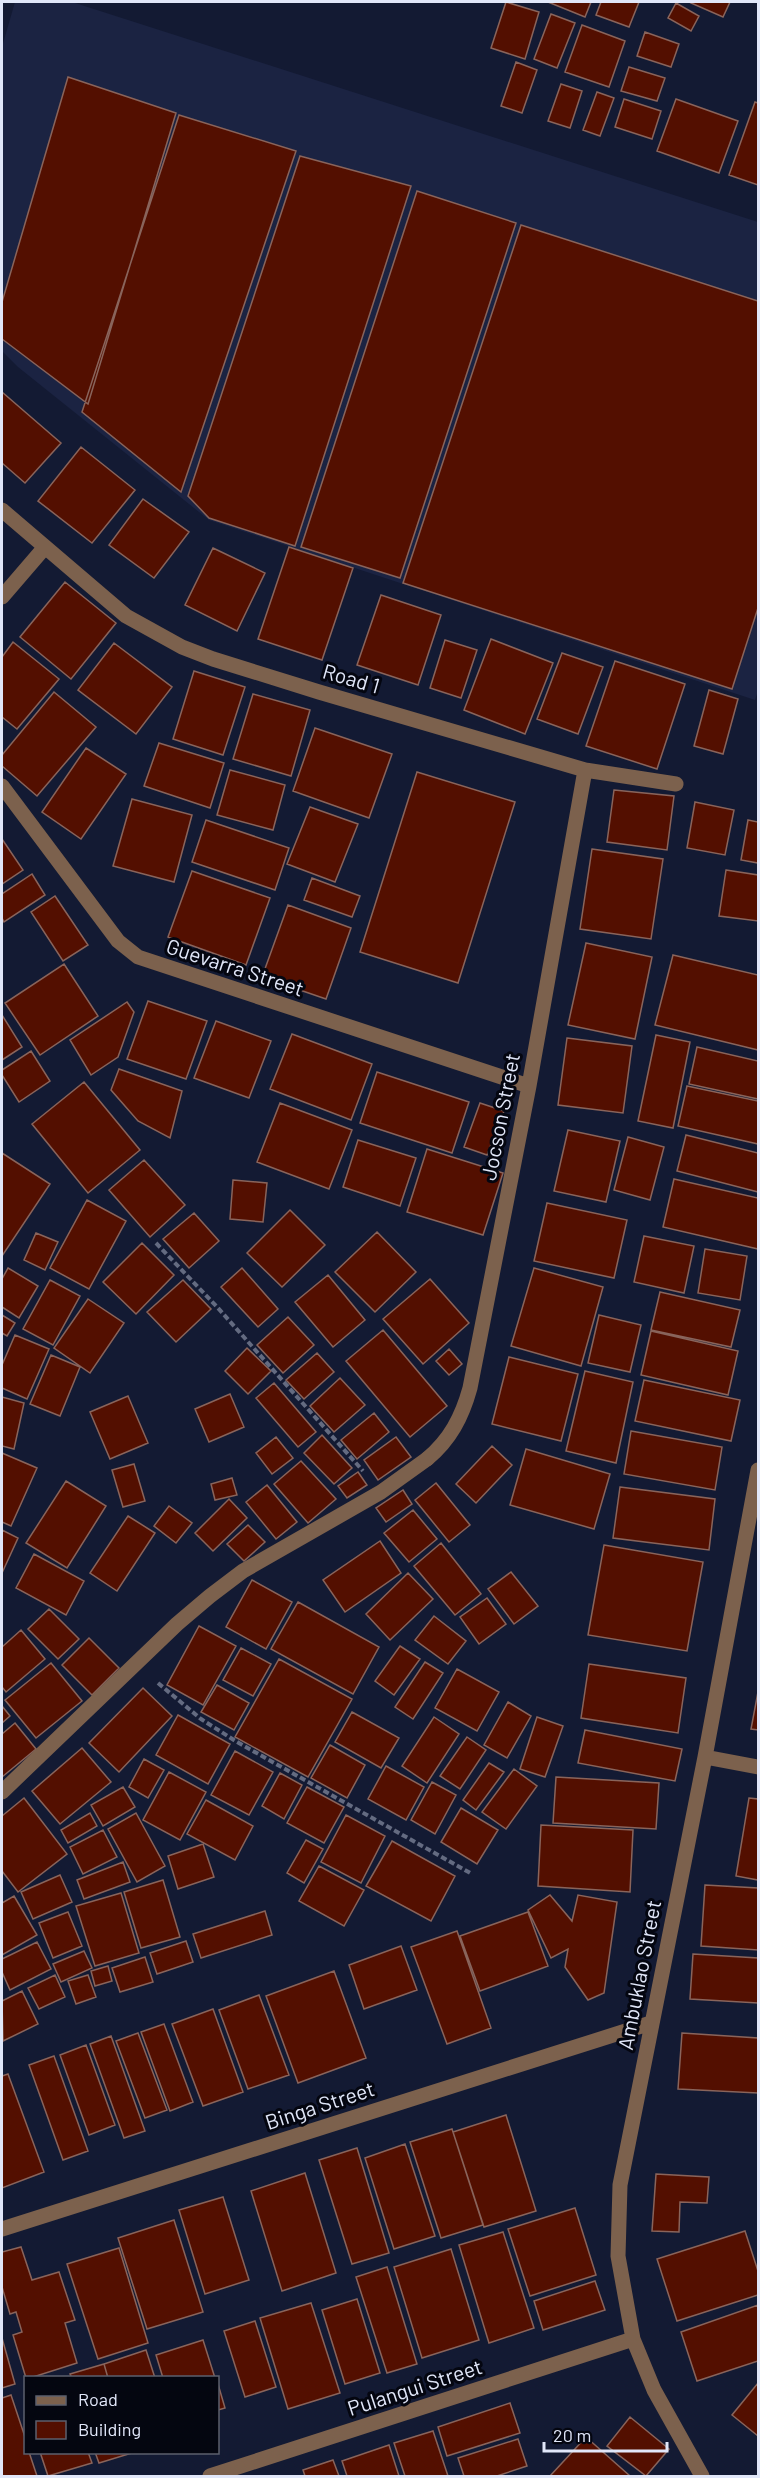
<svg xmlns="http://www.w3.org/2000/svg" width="760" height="2478" font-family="Barlow,sans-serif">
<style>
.built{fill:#1b2342}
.building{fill:#530f00;stroke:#89645b;stroke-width:1.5}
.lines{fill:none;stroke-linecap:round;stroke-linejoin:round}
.path{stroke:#646b81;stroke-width:4;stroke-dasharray:6 3;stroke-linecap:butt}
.lane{stroke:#7c614d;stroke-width:15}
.street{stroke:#7c614d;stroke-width:15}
.labels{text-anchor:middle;stroke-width:6;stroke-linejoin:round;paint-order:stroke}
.street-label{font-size:21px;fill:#e1e7f9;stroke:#040610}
</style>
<rect width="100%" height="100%" fill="#131a33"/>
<path class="built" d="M15 2H72L758 222V691L755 700 209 520 18 367 2 351V47Z"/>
<path class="building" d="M506 2 539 12 525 59 491 48Z
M548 2H591L585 17Z
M601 2H639L629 27 596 15Z
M692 2H730L723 17 691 3Z
M676 3 699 16 691 31 668 18Z
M551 14 575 23 557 68 534 59Z
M582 25 625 41 609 87 565 72Z
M645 32 679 44 671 67 637 56Z
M516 62 537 70 522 113 501 106Z
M629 67 665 78 657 101 621 91Z
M68 77 176 113 88 404 2 339V302Z
M561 84 582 91 570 128 548 121Z
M597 92 614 98 600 136 583 130Z
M624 99 661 111 652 139 615 127Z
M676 99 738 121 719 173 657 151Z
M755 102 758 103V185L729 175Z
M179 115 296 151 181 492 82 412Z
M300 156 411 186 295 546 209 518 188 496Z
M417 191 516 223 400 578 301 547Z
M521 225 758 301V608L732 689 403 583Z
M2 392 61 443 25 483 2 463Z
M81 447 135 490 92 543 38 501Z
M143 499 189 532 154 578 109 545Z
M289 547 353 568 322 660 258 639Z
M213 548 265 573 237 631 185 605Z
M65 582 116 623 71 679 20 637Z
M381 595 441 615 418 685 357 665Z
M491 639 553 663 525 734 464 710Z
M445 640 477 650 461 698 430 688Z
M13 642 59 679 17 729 2 717V657Z
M114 643 172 687 136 734 78 690Z
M562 653 603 667 578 734 537 719Z
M615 661 685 684 657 769 586 746Z
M194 671 245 687 223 755 173 739Z
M709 690 738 699 723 754 694 746Z
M54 692 96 727 37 796 2 766V755Z
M253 694 310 710 291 776 233 759Z
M315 728 392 754 369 818 293 791Z
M159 743 224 763 210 808 144 786Z
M86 748 126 774 81 839 42 812Z
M230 770 285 785 273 830 217 815Z
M417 772 515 802 458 983 360 952Z
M614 790 674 796 667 850 607 842Z
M132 799 192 815 174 882 113 866Z
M695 802 734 810 725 855 687 848Z
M310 807 358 824 335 882 287 864Z
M206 820 289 848 275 890 192 862Z
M748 820 758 822V863L741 860Z
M2 839 23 870 2 884Z
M592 849 663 859 651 939 580 929Z
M726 870 758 875V921L719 916Z
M192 871 270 898 246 965 168 937Z
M32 874 45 895 4 922 2 918V894Z
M312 878 360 896 352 917 304 900Z
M55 896 88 945 63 961 31 912Z
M288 905 351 928 326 999 262 977Z
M586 943 652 957 635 1039 568 1025Z
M673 955 758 975V1050L655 1025Z
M64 964 98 1016 40 1055 5 1003Z
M148 1001 207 1021 186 1079 127 1059Z
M127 1002 134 1012 118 1057 91 1075 70 1040Z
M2 1015 22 1047 2 1060Z
M216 1021 271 1041 249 1098 194 1078Z
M292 1034 372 1064 351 1120 270 1089Z
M656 1035 690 1042 673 1128 638 1121Z
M567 1038 632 1046 623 1113 558 1105Z
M697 1047 758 1061V1099L689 1084Z
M31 1051 50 1081 19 1102 2 1075V1070Z
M119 1069 182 1091 170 1138 138 1121 111 1090Z
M377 1072 469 1102 452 1153 360 1123Z
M84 1082 140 1150 88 1193 32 1124Z
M687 1086 758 1101V1144L678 1126Z
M280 1103 352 1130 329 1189 257 1162Z
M480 1103 504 1111 487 1155 464 1147Z
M568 1130 620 1141 606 1202 554 1191Z
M686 1135 758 1153V1192L677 1171Z
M628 1137 664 1147 650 1200 614 1190Z
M358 1140 416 1158 400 1206 343 1187Z
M427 1149 503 1173 483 1235 407 1212Z
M2 1153 50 1184 2 1256Z
M144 1160 185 1205 150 1237 109 1190Z
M674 1179 758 1198V1249L663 1227Z
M233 1180 267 1183 263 1222 230 1219Z
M87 1200 126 1221 89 1289 50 1268Z
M547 1203 627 1220 614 1278 534 1261Z
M290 1210 325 1245 282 1287 247 1253Z
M194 1213 219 1241 189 1268 163 1239Z
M377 1232 416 1272 375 1312 335 1272Z
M36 1233 58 1242 45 1270 24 1260Z
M644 1236 694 1246 684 1293 634 1282Z
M142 1243 174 1275 136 1314 103 1282Z
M705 1249 747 1256 740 1300 698 1293Z
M8 1268 38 1286 19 1318 2 1307V1279Z
M242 1268 278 1309 258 1327 221 1287Z
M534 1268 603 1287 581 1366 511 1346Z
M328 1275 365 1320 333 1347 295 1302Z
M430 1279 469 1323 423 1364 383 1319Z
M50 1280 80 1296 53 1345 23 1329Z
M183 1280 211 1309 176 1342 147 1312Z
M660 1292 740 1310 731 1347 651 1330Z
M88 1299 124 1323 90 1373 54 1348Z
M2 1315 15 1323 7 1336 2 1333Z
M599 1315 641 1325 630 1372 588 1363Z
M288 1317 314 1345 283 1373 257 1345Z
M383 1330 447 1406 410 1437 346 1361Z
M651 1331 738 1351 728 1395 641 1375Z
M15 1335 49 1349 27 1399 2 1388V1365Z
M247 1348 271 1371 248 1394 225 1371Z
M449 1349 462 1364 449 1375 436 1361Z
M317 1353 334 1372 304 1399 286 1380Z
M51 1355 80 1367 60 1416 30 1404Z
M509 1357 578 1374 561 1441 492 1424Z
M585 1371 633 1382 616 1463 566 1451Z
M340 1378 365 1405 334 1432 310 1406Z
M644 1380 740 1400 731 1441 635 1421Z
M274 1383 316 1432 298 1447 256 1398Z
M230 1394 244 1427 209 1442 195 1409Z
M128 1396 148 1443 110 1459 90 1412Z
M2 1397 24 1403 14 1449 2 1446Z
M374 1413 389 1432 357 1459 341 1440Z
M631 1431 722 1447 715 1490 624 1474Z
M322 1435 352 1468 334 1484 304 1453Z
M276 1437 293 1458 272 1474 256 1453Z
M396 1437 411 1457 378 1480 364 1460Z
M492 1446 512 1465 476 1503 456 1484Z
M526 1449 610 1474 594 1529 510 1505Z
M2 1453 37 1468 11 1526 2 1522Z
M301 1461 336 1499 308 1523 274 1484Z
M134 1464 145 1501 123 1507 112 1470Z
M358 1472 367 1485 347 1498 338 1486Z
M232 1478 237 1495 215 1500 211 1484Z
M66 1481 106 1506 67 1568 26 1543Z
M436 1483 470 1525 449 1542 415 1500Z
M267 1485 297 1522 276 1539 246 1502Z
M620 1487 715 1499 709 1550 613 1538Z
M403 1490 412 1504 386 1522 376 1508Z
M229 1499 247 1518 213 1551 195 1533Z
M169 1506 192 1523 176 1543 154 1526Z
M413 1510 437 1539 409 1562 384 1533Z
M128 1516 155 1533 117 1591 90 1573Z
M248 1525 265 1542 244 1561 227 1544Z
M2 1530 18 1538 2 1573Z
M380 1541 401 1573 345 1612 323 1580Z
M441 1543 481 1594 455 1615 414 1566Z
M604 1545 703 1562 687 1651 588 1635Z
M34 1554 84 1581 66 1615 16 1588Z
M511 1572 538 1606 514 1624 488 1589Z
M408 1573 433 1599 390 1640 366 1614Z
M252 1580 292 1602 266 1649 226 1627Z
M487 1598 506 1624 479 1644 460 1617Z
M298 1602 379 1647 353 1694 271 1649Z
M49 1609 79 1639 58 1659 28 1629Z
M434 1616 466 1641 448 1664 415 1640Z
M199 1626 236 1646 203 1705 167 1685Z
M21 1630 45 1659 6 1692 2 1687V1647Z
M89 1638 119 1668 92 1695 62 1665Z
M400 1646 420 1659 394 1695 375 1681Z
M241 1648 271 1664 253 1696 223 1680Z
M279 1659 352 1699 308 1777 235 1737Z
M425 1662 443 1673 413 1719 395 1707Z
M51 1663 82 1701 36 1738 5 1700Z
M589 1664 686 1678 678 1733 581 1718Z
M457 1669 499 1692 477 1731 435 1708Z
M217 1685 249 1703 234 1730 201 1712Z
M143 1688 172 1716 119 1772 89 1743Z
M758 1692V1730L751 1729Z
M508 1702 531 1716 507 1758 484 1745Z
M2 1706 10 1716 2 1723Z
M352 1712 399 1738 381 1768 335 1742Z
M178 1715 230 1744 208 1784 156 1755Z
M434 1717 459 1734 427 1783 402 1766Z
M537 1717 563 1726 545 1777 520 1769Z
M15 1723 36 1749 2 1777V1734Z
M585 1730 682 1749 675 1781 578 1763Z
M467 1737 486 1750 460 1789 440 1776Z
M330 1745 365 1765 347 1798 311 1778Z
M82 1748 111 1782 60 1824 32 1791Z
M235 1751 273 1772 249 1815 211 1795Z
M144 1759 164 1770 148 1798 129 1787Z
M489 1763 504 1772 476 1810 463 1800Z
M386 1766 424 1787 406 1820 368 1799Z
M514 1769 537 1786 506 1829 482 1812Z
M169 1772 206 1792 180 1840 143 1820Z
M280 1773 302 1785 284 1819 262 1806Z
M556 1777 659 1783 656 1829 553 1823Z
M432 1782 456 1795 435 1834 411 1820Z
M123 1787 135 1807 103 1826 91 1805Z
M307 1787 344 1807 324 1843 287 1823Z
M24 1798 67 1854 18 1892 2 1871V1816Z
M749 1798 758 1799V1880L736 1876Z
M206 1800 253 1826 235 1860 187 1834Z
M461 1808 498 1830 477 1864 441 1842Z
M90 1813 97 1826 68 1843 61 1830Z
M136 1813 165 1866 137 1882 108 1829Z
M346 1815 385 1836 361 1883 321 1862Z
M541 1825 633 1830 630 1892 538 1886Z
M103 1830 117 1857 83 1874 70 1847Z
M306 1840 323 1849 304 1883 287 1873Z
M392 1841 455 1876 431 1921 366 1886Z
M203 1844 214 1877 178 1889 168 1856Z
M123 1862 130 1882 84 1899 77 1880Z
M319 1866 364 1890 344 1926 299 1901Z
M60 1875 72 1902 33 1919 21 1892Z
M163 1880 180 1937 141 1948 124 1892Z
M705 1885 758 1888V1950L701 1946Z
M121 1893 139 1953 95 1966 76 1906Z
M550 1895 572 1921 578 1895 617 1902 604 1993 588 2000 565 1967 568 1949 551 1958 528 1910Z
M14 1896 37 1935 2 1955V1903Z
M265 1911 272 1935 201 1958 193 1934Z
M68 1912 82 1946 53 1958 39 1923Z
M528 1912 548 1966 480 1991 460 1936Z
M457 1931 491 2028 447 2044 411 1947Z
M186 1941 193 1962 157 1974 150 1953Z
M37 1942 51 1969 10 1990 2 1972V1959Z
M401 1946 417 1990 364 2009 349 1965Z
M84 1951 92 1968 61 1982 53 1964Z
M693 1954 758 1958V2003L690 1999Z
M145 1957 153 1982 120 1992 112 1968Z
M108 1966 112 1981 95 1986 91 1971Z
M334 1971 366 2058 298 2083 266 1996Z
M55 1975 65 1997 39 2009 28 1988Z
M88 1975 96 1997 76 2004 68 1981Z
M22 1991 38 2024 3 2041 2 2001Z
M259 1995 289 2075 248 2089 219 2010Z
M213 2009 243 2092 203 2106 172 2024Z
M164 2024 193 2102 170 2111 141 2032Z
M138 2033 167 2110 145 2118 116 2041Z
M682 2033 758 2038V2093L678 2089Z
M111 2036 145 2131 124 2138 90 2044Z
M86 2045 115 2125 89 2135 60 2055Z
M54 2056 88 2151 63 2160 29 2065Z
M8 2074 44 2172 2 2188V2076Z
M506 2115 536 2211 484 2227 453 2132Z
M452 2129 483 2225 441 2238 410 2142Z
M405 2144 435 2236 394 2249 365 2158Z
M357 2148 389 2253 352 2264 319 2160Z
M305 2173 336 2273 282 2291 251 2191Z
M656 2174 709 2177 707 2203 680 2202 679 2232 652 2231Z
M223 2197 249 2280 205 2294 179 2210Z
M575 2208 596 2275 530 2296 508 2229Z
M174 2220 203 2312 147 2329 118 2238Z
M745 2231 758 2271V2295L677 2321 657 2259Z
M503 2232 534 2328 489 2343 459 2245Z
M21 2247 32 2280 59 2272 75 2320 65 2323 77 2363 30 2378H26L13 2335 22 2332 16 2312 10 2314 2 2287V2252Z
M119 2248 148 2343 98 2359 67 2264Z
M451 2249 479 2340 422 2358 394 2267Z
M387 2267 417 2364 387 2373 356 2277Z
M595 2281 605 2310 543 2330 534 2301Z
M357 2299 380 2373 345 2384 322 2310Z
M311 2303 340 2393 288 2409 260 2318Z
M758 2305V2361L697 2381 681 2332Z
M255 2321 276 2387 245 2397 224 2331Z
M2 2338 15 2384 2 2388Z
M203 2340 215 2378H163L156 2355Z
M146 2350 155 2378H108L104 2364Z
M104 2364 108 2378H72L70 2374Z
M758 2383V2436L732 2415Z
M218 2384 225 2408 218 2410Z
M11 2395 26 2440V2452H29L37 2476H2V2398Z
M510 2403 520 2433 447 2456 438 2427Z
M630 2417 669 2449 646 2476 607 2446Z
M433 2431 448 2476H405L394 2443Z
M586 2437 630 2476H550Z
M518 2439 527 2466 497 2476H464L458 2458Z
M389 2445 399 2476H347L342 2461Z
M40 2452H88L92 2463 48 2476Z
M95 2452H132V2453L99 2463Z
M333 2460 339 2476H305L303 2470Z"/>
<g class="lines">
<path class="path" d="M156 1243 218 1308 363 1471
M158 1683 201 1719 237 1742 472 1874"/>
<path class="lane" d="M2 1792 177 1624 210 1596 243 1571 381 1492 427 1459"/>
<path class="street" d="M2 510 126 616 182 647 213 659 319 692 585 770 676 784
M2 597 45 547
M2 786 118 941 138 957 529 1086
M427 1459C450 1440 462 1417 470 1388L529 1086 585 770
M705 1757 758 1767
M2 2229 651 2023
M210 2476 633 2339
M702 2476 654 2390 633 2339 618 2256 620 2185 705 1757 758 1470"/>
</g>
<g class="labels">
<g class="street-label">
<text transform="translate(351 679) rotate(16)" y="7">Road 1</text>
<text transform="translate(235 968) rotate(18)" y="7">Guevarra Street</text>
<text transform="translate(501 1117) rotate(-79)" y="7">Jocson Street</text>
<text transform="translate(640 1975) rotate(-79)" y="7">Ambuklao Street</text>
<text transform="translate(320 2106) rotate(-18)" y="7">Binga Street</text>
<text transform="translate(415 2388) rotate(-18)" y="7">Pulangui Street</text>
</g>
</g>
<rect width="760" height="2478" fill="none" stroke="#e1e7f9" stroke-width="6"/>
<rect x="24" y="2376" width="195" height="78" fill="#040610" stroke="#5c606d" stroke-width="1.5"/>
<rect x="36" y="2396" width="30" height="9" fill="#7c614d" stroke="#5c606d" stroke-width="1.5"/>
<text x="78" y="2406" font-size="18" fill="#e1e7f9">Road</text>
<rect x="36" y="2421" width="30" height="18" fill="#530f00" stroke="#5c606d" stroke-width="1.5"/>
<text x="78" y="2436" font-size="18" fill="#e1e7f9">Building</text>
<path d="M544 2442v9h123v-9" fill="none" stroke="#e1e7f9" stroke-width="3"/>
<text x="553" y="2442" font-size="18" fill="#e1e7f9" stroke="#040610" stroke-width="4.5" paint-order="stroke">20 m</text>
</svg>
